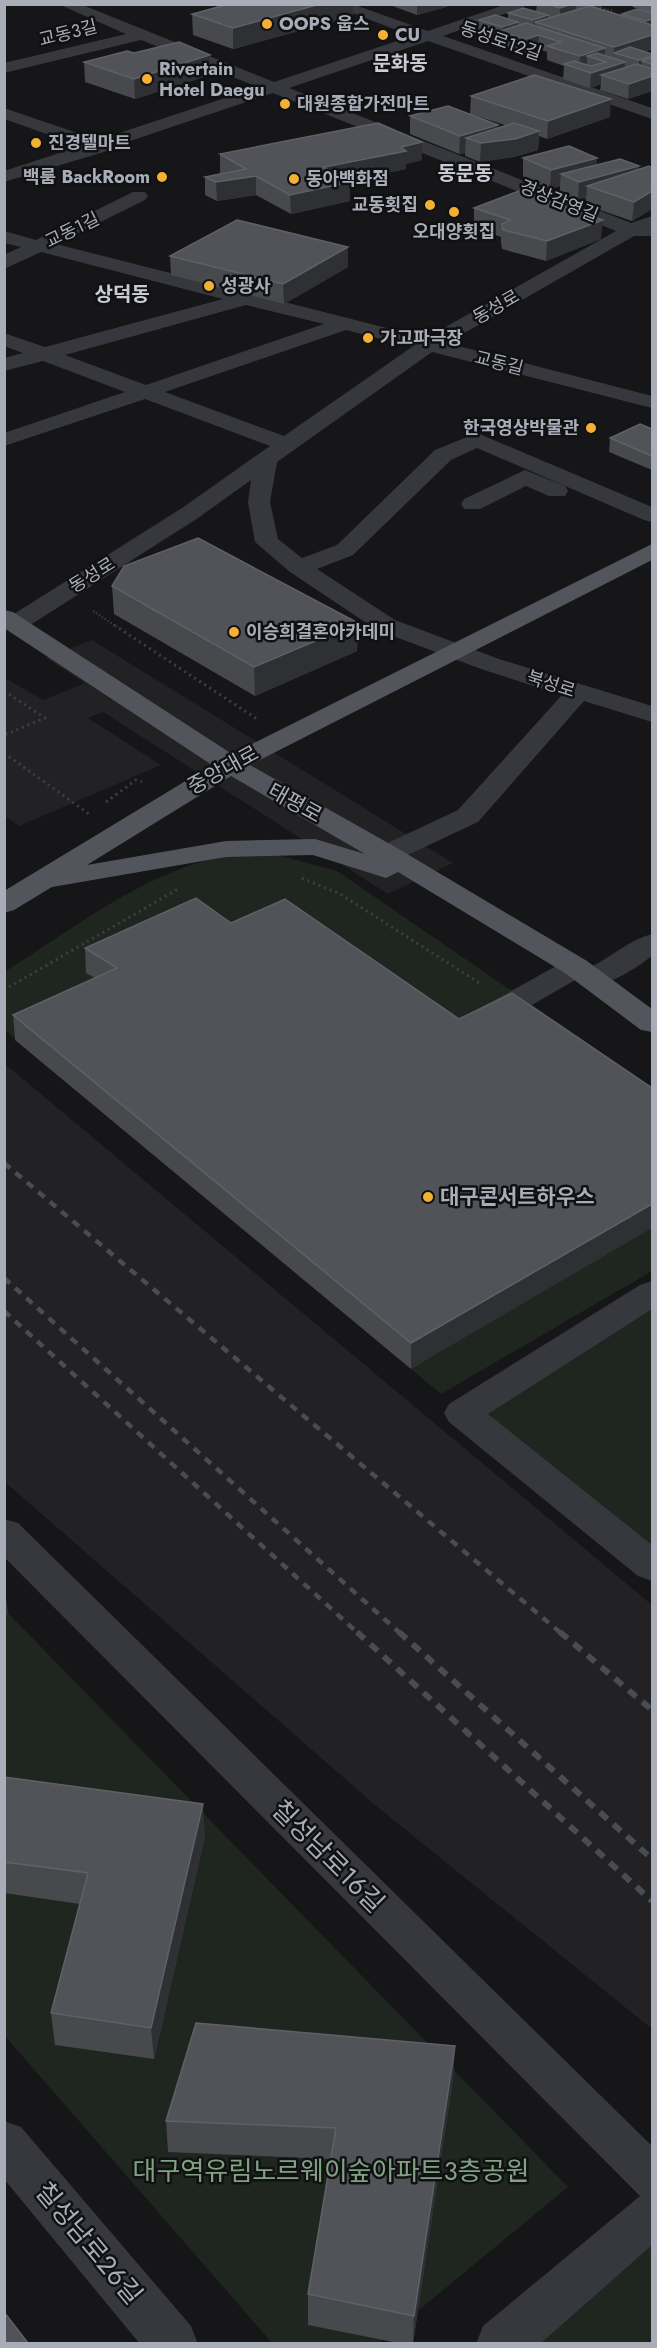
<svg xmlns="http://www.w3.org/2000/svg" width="657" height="2348" font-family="Jost,'Noto Sans KR',sans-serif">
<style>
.built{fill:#222225}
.green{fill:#1e261f}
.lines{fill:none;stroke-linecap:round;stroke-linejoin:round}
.path-far1{stroke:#3d3f44;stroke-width:2;stroke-dasharray:1.5 2;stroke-linecap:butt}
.path{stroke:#3d3f44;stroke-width:3;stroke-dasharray:2 4;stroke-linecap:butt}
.minor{fill:#37383d;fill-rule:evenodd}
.major{fill:#53555c;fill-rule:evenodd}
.rail-far1{stroke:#4a4c52;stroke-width:4.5;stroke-dasharray:8 7;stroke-linecap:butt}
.rail{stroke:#4a4c52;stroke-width:6;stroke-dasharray:10 8;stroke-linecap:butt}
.wall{fill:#47494d}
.shaded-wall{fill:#2f3033}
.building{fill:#525359;stroke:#5f6168;stroke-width:1.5}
.poi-dot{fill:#f2b134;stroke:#111113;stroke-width:2}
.labels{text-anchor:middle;stroke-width:5;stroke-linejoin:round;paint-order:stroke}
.far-poi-label{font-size:18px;font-weight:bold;fill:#a8adb8;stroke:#111113;text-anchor:start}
.far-street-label{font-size:18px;fill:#a8adb8;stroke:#111113}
.far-quarter-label{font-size:20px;font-weight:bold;fill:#c9ccd4;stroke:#111113}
.street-label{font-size:21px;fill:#a8adb8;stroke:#111113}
.poi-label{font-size:21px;font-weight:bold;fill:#a8adb8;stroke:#111113;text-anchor:start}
.near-street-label{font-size:26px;fill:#a8adb8;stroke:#111113}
.near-park-label{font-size:26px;fill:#7fa381;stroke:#111113}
</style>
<rect width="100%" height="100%" fill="#161618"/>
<path class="built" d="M92 640 453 863 388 894 103 712 88 718 161 765 19 826 5 816V678L43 700 85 683 46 658Z
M5 1064 652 1605V2029L375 1805 5 1482Z"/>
<path class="green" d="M274 854 337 871 652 1087V1271L441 1394 5 1030 4 972C72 930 149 868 228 856 243 854 259 855 274 854Z
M652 1293V1566L462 1413Z
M4 1609 568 2187 379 2343H272L5 2036Z
M652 2214V2343H501Z"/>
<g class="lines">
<path class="path-far1" d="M587 4 613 11
M93 611 117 627"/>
<path class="path" d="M114 625 257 719
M4 691 45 718 4 735
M4 753 89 814
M106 802 136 780 142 782
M302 878 340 894 481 984
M4 990 178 889"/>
<path class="minor" d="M58 4H80L274 82 412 36 329 4H352L428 31 507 4H531L443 36 652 108V119L428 41 289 88 631 223 652 216V236H634L447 343 652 396V408L432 352 277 462 270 502 278 539 302 558 337 545 435 450 477 433 652 507V522L644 520 477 448 451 460 353 555 317 569 395 620 499 659 652 706V722L584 701 478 822 397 860 387 862 377 860 373 854 377 848 458 810 562 695 481 669 377 630 290 572 255 542 248 502 251 480 198 518 24 629 15 631 6 629V619L182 508 270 446 145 399 4 446V433L125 392 43 361 4 371V358L23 353 4 346V333L45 347 223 299 41 252 4 269V255L21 247 4 243V231L36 240 133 192H145L148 196 145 200 56 244 426 338 616 231 273 93 109 148 107 151 4 182V171L81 146 4 119V108L98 140 258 87 141 40 4 73V63L126 34ZM246 305 324 324 146 385 65 355ZM346 330 412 347 284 436 165 392Z
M525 470 565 486 568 491 565 496H549L526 486 480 509H464L461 504 464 499Z
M652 934V956C633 970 605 990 580 984L577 979 492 1028 481 1030 470 1028 466 1021 470 1014 565 961 576 958 587 961 591 967C611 957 631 939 652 934Z
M652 1281V1309L488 1414 652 1545V1581L638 1576 449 1422 444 1413 449 1404 640 1285Z
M4 1519 18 1523 652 2146V2245L540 2344H476L483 2326 640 2196 4 1557Z
M4 2121 21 2127 191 2326 198 2344H140L4 2179Z"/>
<path class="major" d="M631 4H652V13L633 7Z
M652 544V560L250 765 397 848 587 961 652 1009V1032L641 1030 565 973 398 872 386 878 313 855 226 857 52 887 14 910 4 913V891L212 765 4 628V610L13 612 232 754ZM231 776 365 854 315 839 226 841 87 865Z"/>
<path class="rail-far1" d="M4 1163 562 1634
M4 1278 401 1634
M4 1311 359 1634"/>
<path class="rail" d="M357 1632 652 1901
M399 1632 652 1859
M560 1632 652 1710"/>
</g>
<path class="wall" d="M226 4H353V16L233 49 193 35 192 14Z
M387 4H457L417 15Z
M537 4H601V9L621 15 622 14 652 13V49L645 52 652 54V91L628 99 600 90 601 84 590 88 563 79 564 66 547 60V52L538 49 525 53 500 45V41L478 34 479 20 508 19V13L536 12Z
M134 53 210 55V75L135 99 85 82 84 62Z
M471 96 610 117 547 139 539 136 538 150 514 157 480 162 465 156V153L459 154 410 134V116L498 128 505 125 470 114Z
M220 154 422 160 406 164V169L347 181 350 182V201L291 214 256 195 217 201 205 195V177L221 173H220Z
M523 158 597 165 639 166 638 170 652 168V209L632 221 586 205V199L578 201 560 193V186L550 189 523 177Z
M474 208 601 239 546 261 502 249 501 243V237L474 227Z
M348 247V267L284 304 171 275 170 256Z
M652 429V470L609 452 610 438Z
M112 586 358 623 357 651 255 696 114 614Z
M231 923 459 1019 411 1369 15 1040 13 1015 95 978 86 973 85 948Z
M4 1777 205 1836 154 2059 55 2045 51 2013 80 1904 4 1893Z
M455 2046 453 2078 413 2343H398L308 2325V2294L330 2159 168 2152 166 2121Z"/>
<path class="shaded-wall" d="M320 4H353V16L233 49V28Z
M417 4H457L417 15Z
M572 4H576L575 17 560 22V8Z
M589 4H601L600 12 588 17Z
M548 15V26L535 22 534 34H533V20Z
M652 19V33L645 35 646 21Z
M518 22 517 36 502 31V27Z
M539 35 538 49 525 53 526 39Z
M652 35V49L628 57 614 53 613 62 614 47Z
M605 48V61L587 56V68L579 69 580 56Z
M210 55V75L135 99 134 79Z
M652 56V64L642 61 641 74 638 75 639 60Z
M625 62 624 77 601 75V84L590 88 591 73Z
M652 76V91L628 99 629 84Z
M611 99 610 117 547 139 548 121Z
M498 125 497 141 539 131 538 150 514 157 480 162 481 143 466 138 465 153 459 154 460 136Z
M422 142V160L406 164V169L324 185V167Z
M597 158 596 177 561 174 560 186 550 189 551 170Z
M639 166 637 185 587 186 586 199 578 201 579 182Z
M256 176V195L217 201 216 182Z
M350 182V201L291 214 290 195Z
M652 191V209L632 221 634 202Z
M603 220 601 239 546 261 547 241Z
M348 247V267L284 304 283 284Z
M358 623 357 651 255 696 254 667Z
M652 1204V1228L411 1369V1343Z
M4 1581 8 1613 4 1625Z
M203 1804 205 1836 154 2059 151 2028Z
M455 2046 453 2078 413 2343 414 2316Z"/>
<path class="building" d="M229 4H320L233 28 192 14Z
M548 4H572L560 8Z
M590 6 652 25V35L614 47 535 22Z
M523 8 548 15 533 20 508 13Z
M637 9 652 13V19L646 21 622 14Z
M495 15 518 22 502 27 479 20Z
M526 23 605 48 580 56 547 46 561 42 539 35 526 39 500 31Z
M179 42 210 55 134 79 84 62 127 51 134 53Z
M630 47 652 54V56L639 60 614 53Z
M597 53 625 62 591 73 564 64 574 61 591 66 606 62 587 56Z
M652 57V64L642 61Z
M637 64 652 69V76L629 84 601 75Z
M534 75 611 99 548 121 471 96Z
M448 106 498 125 460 136 410 116Z
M378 123 422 142 401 147 406 151 324 167 350 182 290 195 256 176 216 182 205 177 246 169 220 154Z
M514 123 539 131 515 139 481 143 466 138Z
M569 146 597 158 551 170 523 158Z
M620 159 639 166 579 182 561 174Z
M649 166 652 168V191L634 202 587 186Z
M519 191 603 220 547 241 503 230 502 224 510 220 474 208Z
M237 220 348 247 283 284 170 256Z
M640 424 652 429V456L610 438Z
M198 538 358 623 254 667 112 586 124 566Z
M196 898 231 923 285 899 459 1019 512 993 652 1088V1204L411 1343 13 1015 117 968 85 948Z
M4 1777 203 1804 151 2028 51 2013 88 1873 4 1862Z
M196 2023 455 2046 414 2316 308 2294 336 2128 166 2121Z
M4 2312 28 2343H4Z"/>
<g class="poi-dot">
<circle cx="267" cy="24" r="6"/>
<circle cx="383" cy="35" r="6"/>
<circle cx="147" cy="79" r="6"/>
<circle cx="285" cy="104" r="6"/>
<circle cx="36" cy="143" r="6"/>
<circle cx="162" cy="177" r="6"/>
<circle cx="294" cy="179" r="6"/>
<circle cx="430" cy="205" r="6"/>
<circle cx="454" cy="212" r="6"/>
<circle cx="209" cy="286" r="6"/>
<circle cx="368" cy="338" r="6"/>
<circle cx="591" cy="428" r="6"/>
<circle cx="234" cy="632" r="6"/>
<circle cx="428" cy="1197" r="6"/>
</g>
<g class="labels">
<g class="far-poi-label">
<text x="279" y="30">OOPS 웁스</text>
<text x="395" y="41">CU</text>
<text x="159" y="75">Rivertain<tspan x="159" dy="21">Hotel Daegu</tspan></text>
<text x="297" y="110">대원종합가전마트</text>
<text x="48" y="149">진경텔마트</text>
<text x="150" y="183" text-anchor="end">백룸 BackRoom</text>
<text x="306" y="185">동아백화점</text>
<text x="418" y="211" text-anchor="end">교동횟집</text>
<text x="454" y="238" text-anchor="middle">오대양횟집</text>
<text x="221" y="292">성광사</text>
<text x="380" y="344">가고파극장</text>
<text x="579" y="434" text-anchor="end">한국영상박물관</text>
<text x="246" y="638">이승희결혼아카데미</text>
</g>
<g class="far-street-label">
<text transform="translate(68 33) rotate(-14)" y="6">교동3길</text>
<text transform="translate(501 41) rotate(19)" y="6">동성로12길</text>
<text transform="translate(559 201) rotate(22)" y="6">경상감영길</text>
<text transform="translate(72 230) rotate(-26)" y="6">교동1길</text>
<text transform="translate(496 307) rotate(-30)" y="6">동성로</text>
<text transform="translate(499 363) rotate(14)" y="6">교동길</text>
<text transform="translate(92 575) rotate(-32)" y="6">동성로</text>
<text transform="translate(551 684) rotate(18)" y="6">북성로</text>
</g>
<g class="far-quarter-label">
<text x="400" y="70">문화동</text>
<text x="465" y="180">동문동</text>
<text x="122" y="301">상덕동</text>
</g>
<g class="street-label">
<text transform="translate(223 770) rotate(-29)" y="7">중앙대로</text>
<text transform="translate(295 803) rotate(29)" y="7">태평로</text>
</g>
<g class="poi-label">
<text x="440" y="1204">대구콘서트하우스</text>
</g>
<g class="near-street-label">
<text transform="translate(328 1856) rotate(45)" y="9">칠성남로16길</text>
<text transform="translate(89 2243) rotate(50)" y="9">칠성남로26길</text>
</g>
<g class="near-park-label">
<text x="331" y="2180">대구역유림노르웨이숲아파트3층공원</text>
</g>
</g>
<rect width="657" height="2348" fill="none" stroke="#a8adb8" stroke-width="12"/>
</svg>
